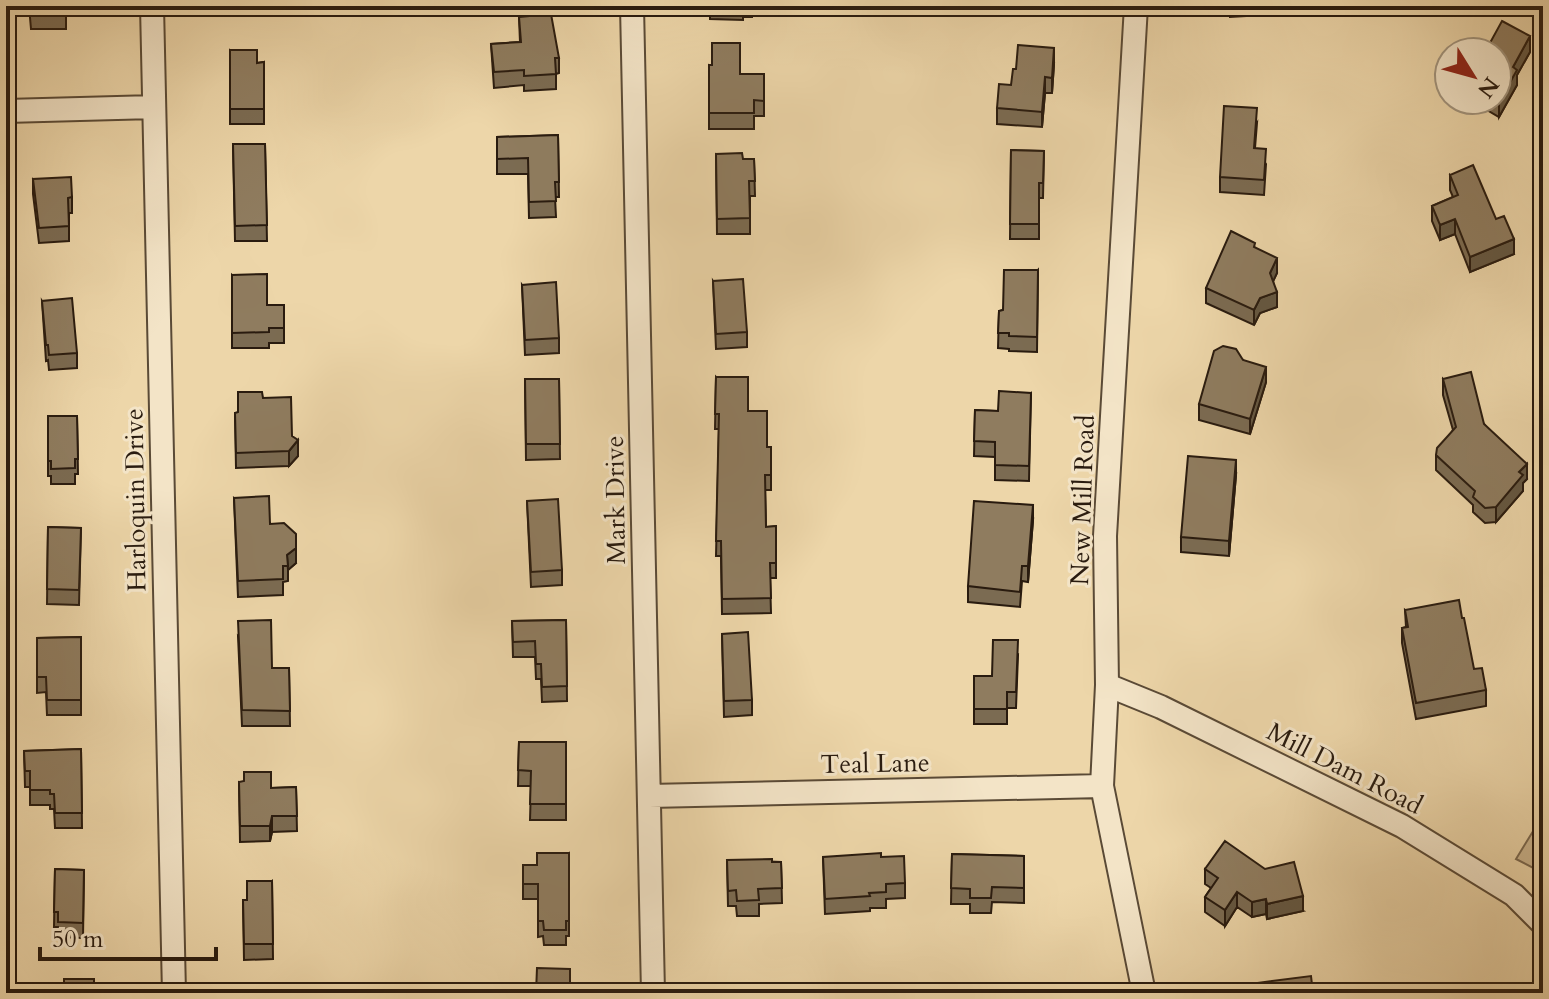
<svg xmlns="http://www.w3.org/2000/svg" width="1549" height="999" font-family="Cardo,serif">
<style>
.forest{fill:url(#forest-crowns);stroke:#7a684f;stroke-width:2}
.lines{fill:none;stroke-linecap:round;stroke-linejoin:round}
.street-casing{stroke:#5a4a36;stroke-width:26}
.street{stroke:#f3e4c7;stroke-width:22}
.wall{fill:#7b6b52;stroke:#291b0f;stroke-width:2}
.shaded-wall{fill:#645742;stroke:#291b0f;stroke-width:2}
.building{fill:#8f7c5f;stroke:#291b0f;stroke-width:2}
.labels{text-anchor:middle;stroke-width:6;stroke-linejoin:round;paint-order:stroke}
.street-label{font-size:26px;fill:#291b0f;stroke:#f3e4c7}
</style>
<defs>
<pattern id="forest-crowns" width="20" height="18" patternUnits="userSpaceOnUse" patternTransform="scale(2)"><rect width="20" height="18" fill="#ccb68f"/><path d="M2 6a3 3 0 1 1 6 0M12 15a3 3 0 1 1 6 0" fill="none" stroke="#af9c7a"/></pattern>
</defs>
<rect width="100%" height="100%" fill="#edd6a9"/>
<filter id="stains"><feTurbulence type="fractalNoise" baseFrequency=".0025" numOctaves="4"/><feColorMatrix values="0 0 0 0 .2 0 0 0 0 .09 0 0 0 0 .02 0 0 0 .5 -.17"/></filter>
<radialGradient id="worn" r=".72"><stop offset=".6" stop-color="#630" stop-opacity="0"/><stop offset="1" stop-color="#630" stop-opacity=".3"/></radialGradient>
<path class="forest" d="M1543 815V873L1516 859Z"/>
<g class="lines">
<g class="street-casing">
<path id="street" d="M152 6 174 993
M632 6 653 993
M1136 6 1105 536 1107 685 1102 786 1144 993
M6 111 154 107
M1107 685 1161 707 1402 826 1514 895 1543 924
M649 796 1102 786"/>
</g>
<use href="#street" class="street"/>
</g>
<path class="wall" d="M29 6H66V29H31Z
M710 6H757H752V17H743V20L710 19Z
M1230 6H1263V15L1230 17Z
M1315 6H1335L1334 11 1315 10Z
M1510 6H1537V9H1510Z
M519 17 559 58V73L556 74V89L524 91V85L494 88 491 44 520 42Z
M230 50 257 63 264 62V124H230Z
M1530 52 1517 75V85L1499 117 1475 103V100H1497Z
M1054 64 1052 93H1045L1042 127 997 124V108L1011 85Z
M709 65 740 74H764V116H754V129H709Z
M1257 123 1255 148 1266 164 1264 195 1220 192V177Z
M558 135 559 197H555L556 217 529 218 528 174H497V137Z
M233 144H265L267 241H235Z
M1011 150 1044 151 1043 198H1039V239H1010Z
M716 154 743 159H754L755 196H750V234H717Z
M1450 175 1496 219 1514 254 1470 272 1455 234 1440 240 1432 221V206L1453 197 1450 190Z
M33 179 72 197V213H69V241L39 243 33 194Z
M1255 248 1277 273 1273 281 1277 307 1260 313 1254 325 1206 303V288Z
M1038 270 1037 352 1009 351V349L998 348 999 311 1003 310Z
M232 275 267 305H284V343H269V348H232Z
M713 281 747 332V347L716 349Z
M522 285 559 338V353L525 355Z
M42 301 77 353V368L49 370 48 360 46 361Z
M1243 360 1266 382 1250 434 1199 420V404Z
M716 377 748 411 767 447H771V490H765L766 527 776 526V578H770L771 613 722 614 721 556H716L719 429H715Z
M525 379H559L560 459 526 460Z
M1443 379 1484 424 1527 479 1523 483V491L1496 522 1485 523 1473 512V505L1436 470V455L1453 430 1443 395Z
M1031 393 1029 481 995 480V457L974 456 975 410 998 411Z
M263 398 292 436 298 456 289 466 236 468 235 413H238Z
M48 416H77L78 474H75V484H51V476H48Z
M1236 475 1229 556 1181 552V537Z
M234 498 270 524 296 563 288 570V581L283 582V595L238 597Z
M527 501 562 570V585L531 587Z
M1033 520 1028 582 1022 581 1020 607 968 602V586Z
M48 527 81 528 79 605 47 604Z
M1405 610 1474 669 1486 690V706L1416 719 1402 643V628L1406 627Z
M566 620 567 701 542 702 541 679H536L535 657H513L512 621Z
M722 634 752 700V715L724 717Z
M238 636 272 668H289L290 726H242Z
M81 637V715H47L46 692 37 693V638Z
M1018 655 1016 708H1007V724H974V676H992Z
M519 742H566V820H530L531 786H518Z
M81 749 82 828H55L54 809H50V805H30V787H25L24 751Z
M239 782 271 788 296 787 297 831 272 832 270 841 240 842Z
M569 853V936H566V945H544L543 936 538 937V899H523V865H537Z
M952 854 1024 856V903L992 902 991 913H970V904H951Z
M823 857H881L905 883V898L886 899V908H870V911L825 914Z
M727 860 781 862 782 903 759 904V916H737L736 906H728Z
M55 869 84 870 83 938 58 937V927H54Z
M1205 869 1303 911 1267 919 1266 914 1252 917 1237 907 1225 926 1205 912V897L1211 888 1205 884Z
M272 881 273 959 244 960 243 900H247Z"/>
<path class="shaded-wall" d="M1530 36V52L1517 75V85L1499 117V102L1513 67Z
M1054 48V64L1052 93V78Z
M1045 77V93L1042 127V112Z
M1455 219V234L1440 240V225Z
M1514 239V254L1470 272V257Z
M1277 258V273L1270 288V273Z
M1277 292V307L1260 313 1254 325V310L1260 298Z
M1266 367V382L1250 434V419Z
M298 440V456L289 466V451Z
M1236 460V475L1229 556V541Z
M1527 464V479L1523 483V491L1496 522V507L1519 472Z
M1033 505V520L1028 582V566Z
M296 548V563L288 570 287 555Z
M272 816V832L270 841V826Z
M1237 892V907L1225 926V910Z
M1303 896V911L1267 919V904Z
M1266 899V914L1252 917V902Z"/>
<path class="building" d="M30 6H66V14H31Z
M551 14 559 58H555L556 74 524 76V70L494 72 491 44 521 42 519 17Z
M1502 21 1530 36 1513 67 1517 70 1499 102 1496 100 1497 52H1485Z
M712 43H740V74H764V101L754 100V113H709V65H712Z
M1018 45 1054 48 1052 78 1045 77 1042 112 997 108 999 84 1011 85 1013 69H1016Z
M230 50H257V63L264 62V109H230Z
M1224 106 1257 108 1254 148 1266 149 1264 180 1220 177Z
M558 135 559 182H555L556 201 529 202 528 158 497 159V137Z
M233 144H265L267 225 235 226Z
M1011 150 1044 151 1043 183H1039V224H1010Z
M742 153 743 159H754L755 181H749L750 218 717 219 716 154Z
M1473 165 1496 219 1504 216 1514 239 1470 257 1455 219 1440 225 1432 206 1458 195 1450 175Z
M71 177 72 197 68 198 69 226 39 228 33 179Z
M1231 231 1255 243 1254 247 1277 258 1270 273 1277 292 1260 298 1254 310 1206 288Z
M1004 270H1038L1037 337 1009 336V333H998L999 311 1003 310Z
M267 274V305H284V328H269V332L232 333V275Z
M743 279 747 332 716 334 713 281Z
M556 282 559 338 525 340 522 285Z
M72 298 77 353 49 355 48 345H46L42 301Z
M1223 346 1236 349 1243 360 1266 367 1250 419 1199 404 1214 351Z
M1471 372 1484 424 1527 464 1519 472 1523 475 1496 507 1485 508 1473 497 1475 491 1436 455 1437 448 1456 427 1443 379Z
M716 377H748V411H767V447H771V475H765L766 527 776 526V563H770L771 598 722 599 721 541H716L719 414H715Z
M525 379H559L560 444H526Z
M999 391 1031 393 1029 466 995 465V442L974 441 975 410 998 411Z
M238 392H262L263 398 291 397 292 436 298 440 289 451 236 453 235 413 238 412Z
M48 416H77L78 459H75V468L51 469V461H48Z
M1188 456 1236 460 1229 541 1181 537Z
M269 496 270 524 284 523 296 534V548L287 555 288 566H283V579L238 581 234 498Z
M558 499 562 570 531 572 527 501Z
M974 501 1033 505 1028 566H1022L1020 592 968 586Z
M48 527 81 528 79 590 47 589Z
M1459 600 1462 618H1464L1474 669 1482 668 1486 690 1416 703 1402 628 1408 627 1405 610Z
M271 620 272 668H289L290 711 242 710 238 621Z
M566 620 567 686 542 687 541 664H536L535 641 513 642 512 621Z
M748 632 752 700 724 701 722 634Z
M81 637V700H47L46 677H37V638Z
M993 640H1018L1016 692H1007V709H974V676H992Z
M519 742H566V804H530L531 771 518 770Z
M81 749 82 813H55L54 794H50V790H30V771H25L24 751Z
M244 772H271V788L296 787 297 816H272L270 826H240L239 782 244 781Z
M1225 841 1265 869 1294 862 1303 896 1267 904 1266 899 1252 902 1237 892 1225 910 1205 897 1218 878 1205 869Z
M537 853H569V921H566V930H544L543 921H538V884H523V865H537Z
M881 853V857L904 856 905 883 886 884V892L869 893 870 896 825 899 823 857Z
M952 854 1024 856V888L992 887 991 898H970V889L951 888Z
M772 859V862H781L782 888 758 889 759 900 737 901 736 890 728 891 727 860Z
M55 869 84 870 83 923 58 922V912H54Z
M247 881H272L273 944H244L243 900H247Z
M537 968 570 969V993H536Z
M1311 976 1313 993H1243L1242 985Z
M64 979H94V993H64Z"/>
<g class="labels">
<g class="street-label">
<text transform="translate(135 500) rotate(-91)" y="9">Harloquin Drive</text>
<text transform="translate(615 500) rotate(-91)" y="9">Mark Drive</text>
<text transform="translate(1082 500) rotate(-88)" y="9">New Mill Road</text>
<text transform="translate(875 763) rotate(-1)" y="9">Teal Lane</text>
<text transform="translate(1345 768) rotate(27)" y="9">Mill Dam Road</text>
</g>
</g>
<rect width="1549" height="999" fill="none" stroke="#edd6a9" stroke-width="32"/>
<rect x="8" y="8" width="1533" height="983" fill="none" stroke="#291b0f" stroke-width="4"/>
<rect x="16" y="16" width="1517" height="967" fill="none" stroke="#291b0f" stroke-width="2"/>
<g transform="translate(1473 76) rotate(127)"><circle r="38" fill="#f3e4c7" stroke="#a2947d" stroke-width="2"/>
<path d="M0-6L14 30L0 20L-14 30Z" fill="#8f2418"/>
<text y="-12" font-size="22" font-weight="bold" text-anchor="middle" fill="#291b0f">N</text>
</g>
<path d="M40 947v12h176v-12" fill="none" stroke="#291b0f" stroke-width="4"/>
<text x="52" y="947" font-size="24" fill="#291b0f" stroke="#f3e4c7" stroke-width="6" paint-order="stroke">50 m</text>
<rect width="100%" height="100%" filter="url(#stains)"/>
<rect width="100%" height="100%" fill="url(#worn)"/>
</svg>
